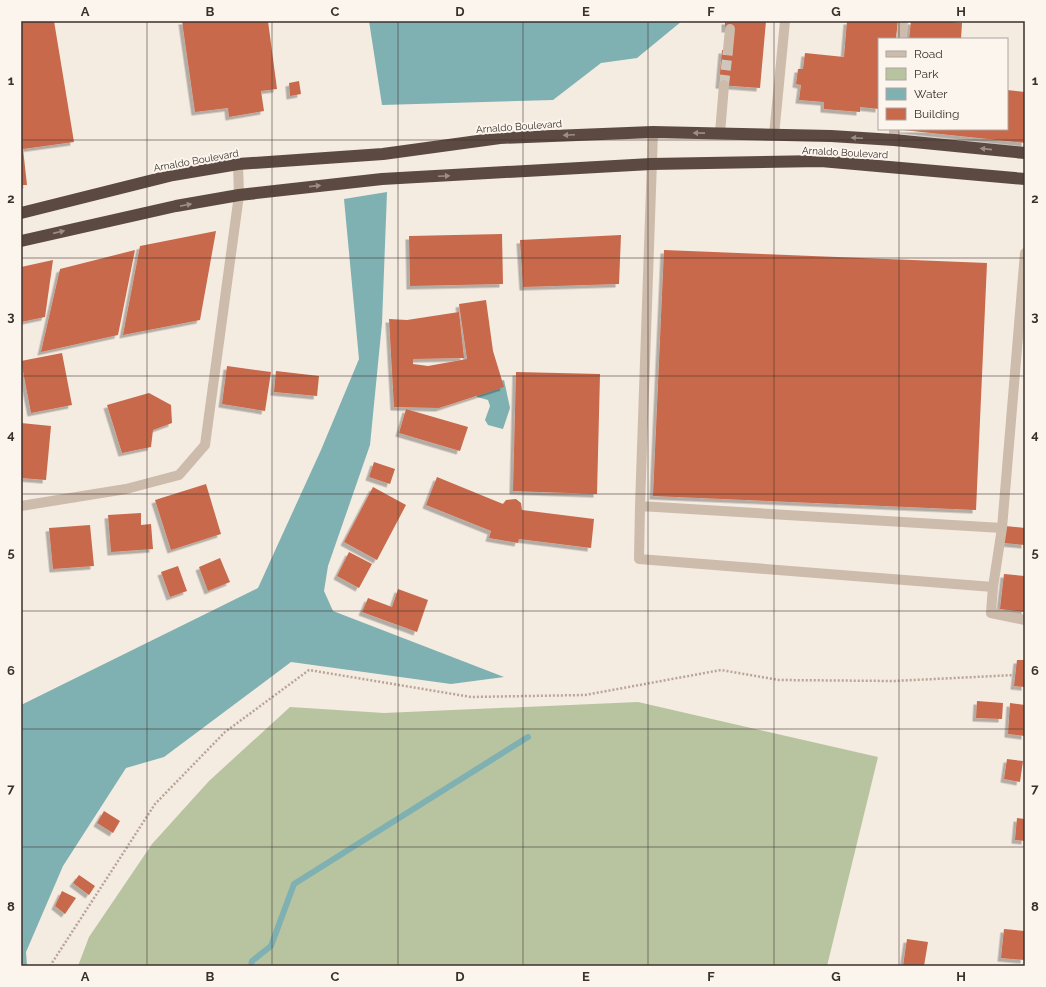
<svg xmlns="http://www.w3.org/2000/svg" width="1046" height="987" font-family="Raleway,sans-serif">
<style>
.green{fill:#b8c4a0}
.water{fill:#7fb0b2}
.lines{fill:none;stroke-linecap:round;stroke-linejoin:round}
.stream{stroke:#7fb0b2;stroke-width:6}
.building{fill:#c8694b;filter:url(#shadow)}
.minor-tunnel{stroke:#cfc6bd;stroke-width:10;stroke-dasharray:10 5;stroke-linecap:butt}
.path{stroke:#b9a596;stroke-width:2.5;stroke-dasharray:2 2;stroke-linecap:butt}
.minor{stroke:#cdbbac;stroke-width:10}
.highway{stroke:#5c4a42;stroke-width:12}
.oneway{fill:#9c8e87}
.grid{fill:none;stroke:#3b302b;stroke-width:1;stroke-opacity:0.55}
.labels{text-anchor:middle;stroke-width:4;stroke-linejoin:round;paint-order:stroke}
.street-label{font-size:10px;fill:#3b302b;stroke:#fbf5ee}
.neatline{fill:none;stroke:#3b302b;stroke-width:1.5}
.grid-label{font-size:13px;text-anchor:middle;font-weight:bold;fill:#3b302b}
</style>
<defs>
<filter id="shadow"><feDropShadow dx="-3.5" dy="3.5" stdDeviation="0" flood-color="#0004"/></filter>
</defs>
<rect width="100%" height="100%" fill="#f4ebe1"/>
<path class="green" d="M638 702 878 757 827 966H78L89 937 152 844 209 781 290 707 384 713Z"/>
<path class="water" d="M369 21H682L637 58 601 63 553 100 382 105Z
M387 192 382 323 370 445 328 566 324 591 333 611 504 677 451 684 291 662 164 757 126 768 63 866 26 952 27 966H21V705L258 588 321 450 359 359 344 199Z
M504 380 510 408 503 429 488 425 485 420 490 406 488 400 477 397 476 389Z"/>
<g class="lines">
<path class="stream" d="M251 966 252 961 271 946 294 884 528 737"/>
</g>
<path class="building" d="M21 21H54L74 142 23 149 27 185H21Z
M182 21H268L277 89 261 91 264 111 229 117 228 108 195 112Z
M725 21H766L760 88 719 85 722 50 732 51 734 29H725Z
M847 21H898L896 39H879V109L860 107V112L824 109V102L799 100 801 85 796 84 798 69H803L805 53 844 57Z
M911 21H940L962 23 961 39H909Z
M299 81 301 94 290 96 289 83Z
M1007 90 1025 92V143L903 130V129H1007Z
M216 231 200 320 123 335 140 246Z
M502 234 503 284 410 286 409 236Z
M621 235 619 284 523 287 520 240Z
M135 250 118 335 41 352 60 269Z
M664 250 987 263 976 510 653 496Z
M53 260 45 317 21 322V267Z
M486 300 493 351 504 387 439 408 394 407 389 319 407 320 459 312 464 358 413 359V364L428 366 467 359 459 304Z
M62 353 72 405 31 413 21 361Z
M227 366 271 372 265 411 222 404Z
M276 371 319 376 317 396 274 392Z
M516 372 600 374 597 494 513 491Z
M149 393 171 405 172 423 153 430 151 447 122 453 107 405Z
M406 409 468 427 460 451 399 433Z
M21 423 51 426 46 480 21 478Z
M374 462 395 469 390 484 369 477Z
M437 477 503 504 506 500 516 499 521 503 522 510 594 519 591 548 519 539 518 543 489 538 491 531 426 505Z
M206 484 221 534 171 550 155 500Z
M373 487 406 505 377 560 344 542Z
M141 513V525L151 524 153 549 111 552 108 515Z
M90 525 94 566 53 569 49 528Z
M1005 526 1025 528V545L1003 543Z
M349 552 372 564 359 588 337 576Z
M220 558 230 582 208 591 199 567Z
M178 566 187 591 170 597 161 572Z
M1004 574 1025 576V612L1000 609Z
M398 589 428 600 417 632 362 612 368 598 392 607Z
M1017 660H1025V687L1014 686Z
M977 701 1003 703 1002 719 976 718Z
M1010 703 1025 705V736L1008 734Z
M1007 759 1023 761 1020 782 1004 779Z
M104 811 120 821 113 833 97 823Z
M1017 818 1025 819V841L1015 840Z
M79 875 95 886 89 895 73 883Z
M62 891 76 898 65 914 55 906Z
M1004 929 1025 931 1024 960 1001 958Z
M907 939 928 942 924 966H903Z"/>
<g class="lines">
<path class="minor-tunnel" d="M724 85 728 50"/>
<path class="path" d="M50 966 155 804 225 732 309 670 471 697 585 695 721 670 779 680 894 681 1015 675"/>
<path class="minor" d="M901 39 903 21
M728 50 730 29
M653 132 640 506 639 559 993 587 1002 528 1025 253
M720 133 724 85
M774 135 785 21
M894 140V129
M21 506 126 489 179 475 205 445 239 195 238 164
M640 506 1002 528
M993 587 991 613 1025 620"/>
<path class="highway" d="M21 213 173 175 238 164 383 154 500 138 653 132 831 136 894 140 1025 153
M21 241 176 206 239 195 382 179 651 164 821 161 1025 179"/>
</g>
<defs><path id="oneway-solid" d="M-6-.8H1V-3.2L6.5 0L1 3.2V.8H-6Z"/></defs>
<g class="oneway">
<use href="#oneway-solid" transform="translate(699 133) rotate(-179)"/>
<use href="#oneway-solid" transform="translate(569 135) rotate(178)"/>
<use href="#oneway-solid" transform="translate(857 138) rotate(-177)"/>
<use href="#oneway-solid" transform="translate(986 149) rotate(-174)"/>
<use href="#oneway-solid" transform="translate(444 176) rotate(-3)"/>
<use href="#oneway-solid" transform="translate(315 186) rotate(-6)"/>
<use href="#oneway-solid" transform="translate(186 205) rotate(-11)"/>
<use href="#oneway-solid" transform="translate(59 232) rotate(-13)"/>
</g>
<path class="grid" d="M147 21V966M272 21V966M398 21V966M523 21V966M648 21V966M774 21V966M899 21V39M899 129V966M21 140H1025M21 258H1025M21 376H1025M21 494H1025M21 611H1025M21 729H1025M21 847H1025"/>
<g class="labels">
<g class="street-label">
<text transform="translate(519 126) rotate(-4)" y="4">Arnaldo Boulevard</text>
<text transform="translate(845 152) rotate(3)" y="4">Arnaldo Boulevard</text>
<text transform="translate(196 160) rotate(-10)" y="4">Arnaldo Boulevard</text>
</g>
</g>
<rect width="1046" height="987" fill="none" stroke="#fbf5ee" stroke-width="44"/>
<rect x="878" y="38" width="130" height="92" fill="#fbf5ee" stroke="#aea6a0"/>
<rect x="886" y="51" width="20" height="6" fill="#cdbbac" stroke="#aea6a0"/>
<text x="914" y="58" font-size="12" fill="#3b302b">Road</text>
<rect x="886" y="68" width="20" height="12" fill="#b8c4a0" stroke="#aea6a0"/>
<text x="914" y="78" font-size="12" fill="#3b302b">Park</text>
<rect x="886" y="88" width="20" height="12" fill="#7fb0b2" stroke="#aea6a0"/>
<text x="914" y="98" font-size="12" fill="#3b302b">Water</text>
<rect x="886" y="108" width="20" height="12" fill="#c8694b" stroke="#aea6a0"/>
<text x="914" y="118" font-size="12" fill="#3b302b">Building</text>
<rect x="22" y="22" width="1002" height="943" class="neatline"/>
<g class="grid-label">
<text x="85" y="16">A</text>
<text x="210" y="16">B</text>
<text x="335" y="16">C</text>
<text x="460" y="16">D</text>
<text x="586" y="16">E</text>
<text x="711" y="16">F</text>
<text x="836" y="16">G</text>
<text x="961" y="16">H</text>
<text x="11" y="85">1</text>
<text x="1035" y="85">1</text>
<text x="11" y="203">2</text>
<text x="1035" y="203">2</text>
<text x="11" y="321">3</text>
<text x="1035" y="321">3</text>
<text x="11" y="439">4</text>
<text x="1035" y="439">4</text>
<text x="11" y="557">5</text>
<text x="1035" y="557">5</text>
<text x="11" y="675">6</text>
<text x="1035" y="675">6</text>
<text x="11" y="793">7</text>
<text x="1035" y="793">7</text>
<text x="11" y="911">8</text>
<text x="1035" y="911">8</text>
<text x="85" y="981">A</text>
<text x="210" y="981">B</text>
<text x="335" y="981">C</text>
<text x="460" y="981">D</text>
<text x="586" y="981">E</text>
<text x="711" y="981">F</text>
<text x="836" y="981">G</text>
<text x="961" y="981">H</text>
</g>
</svg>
